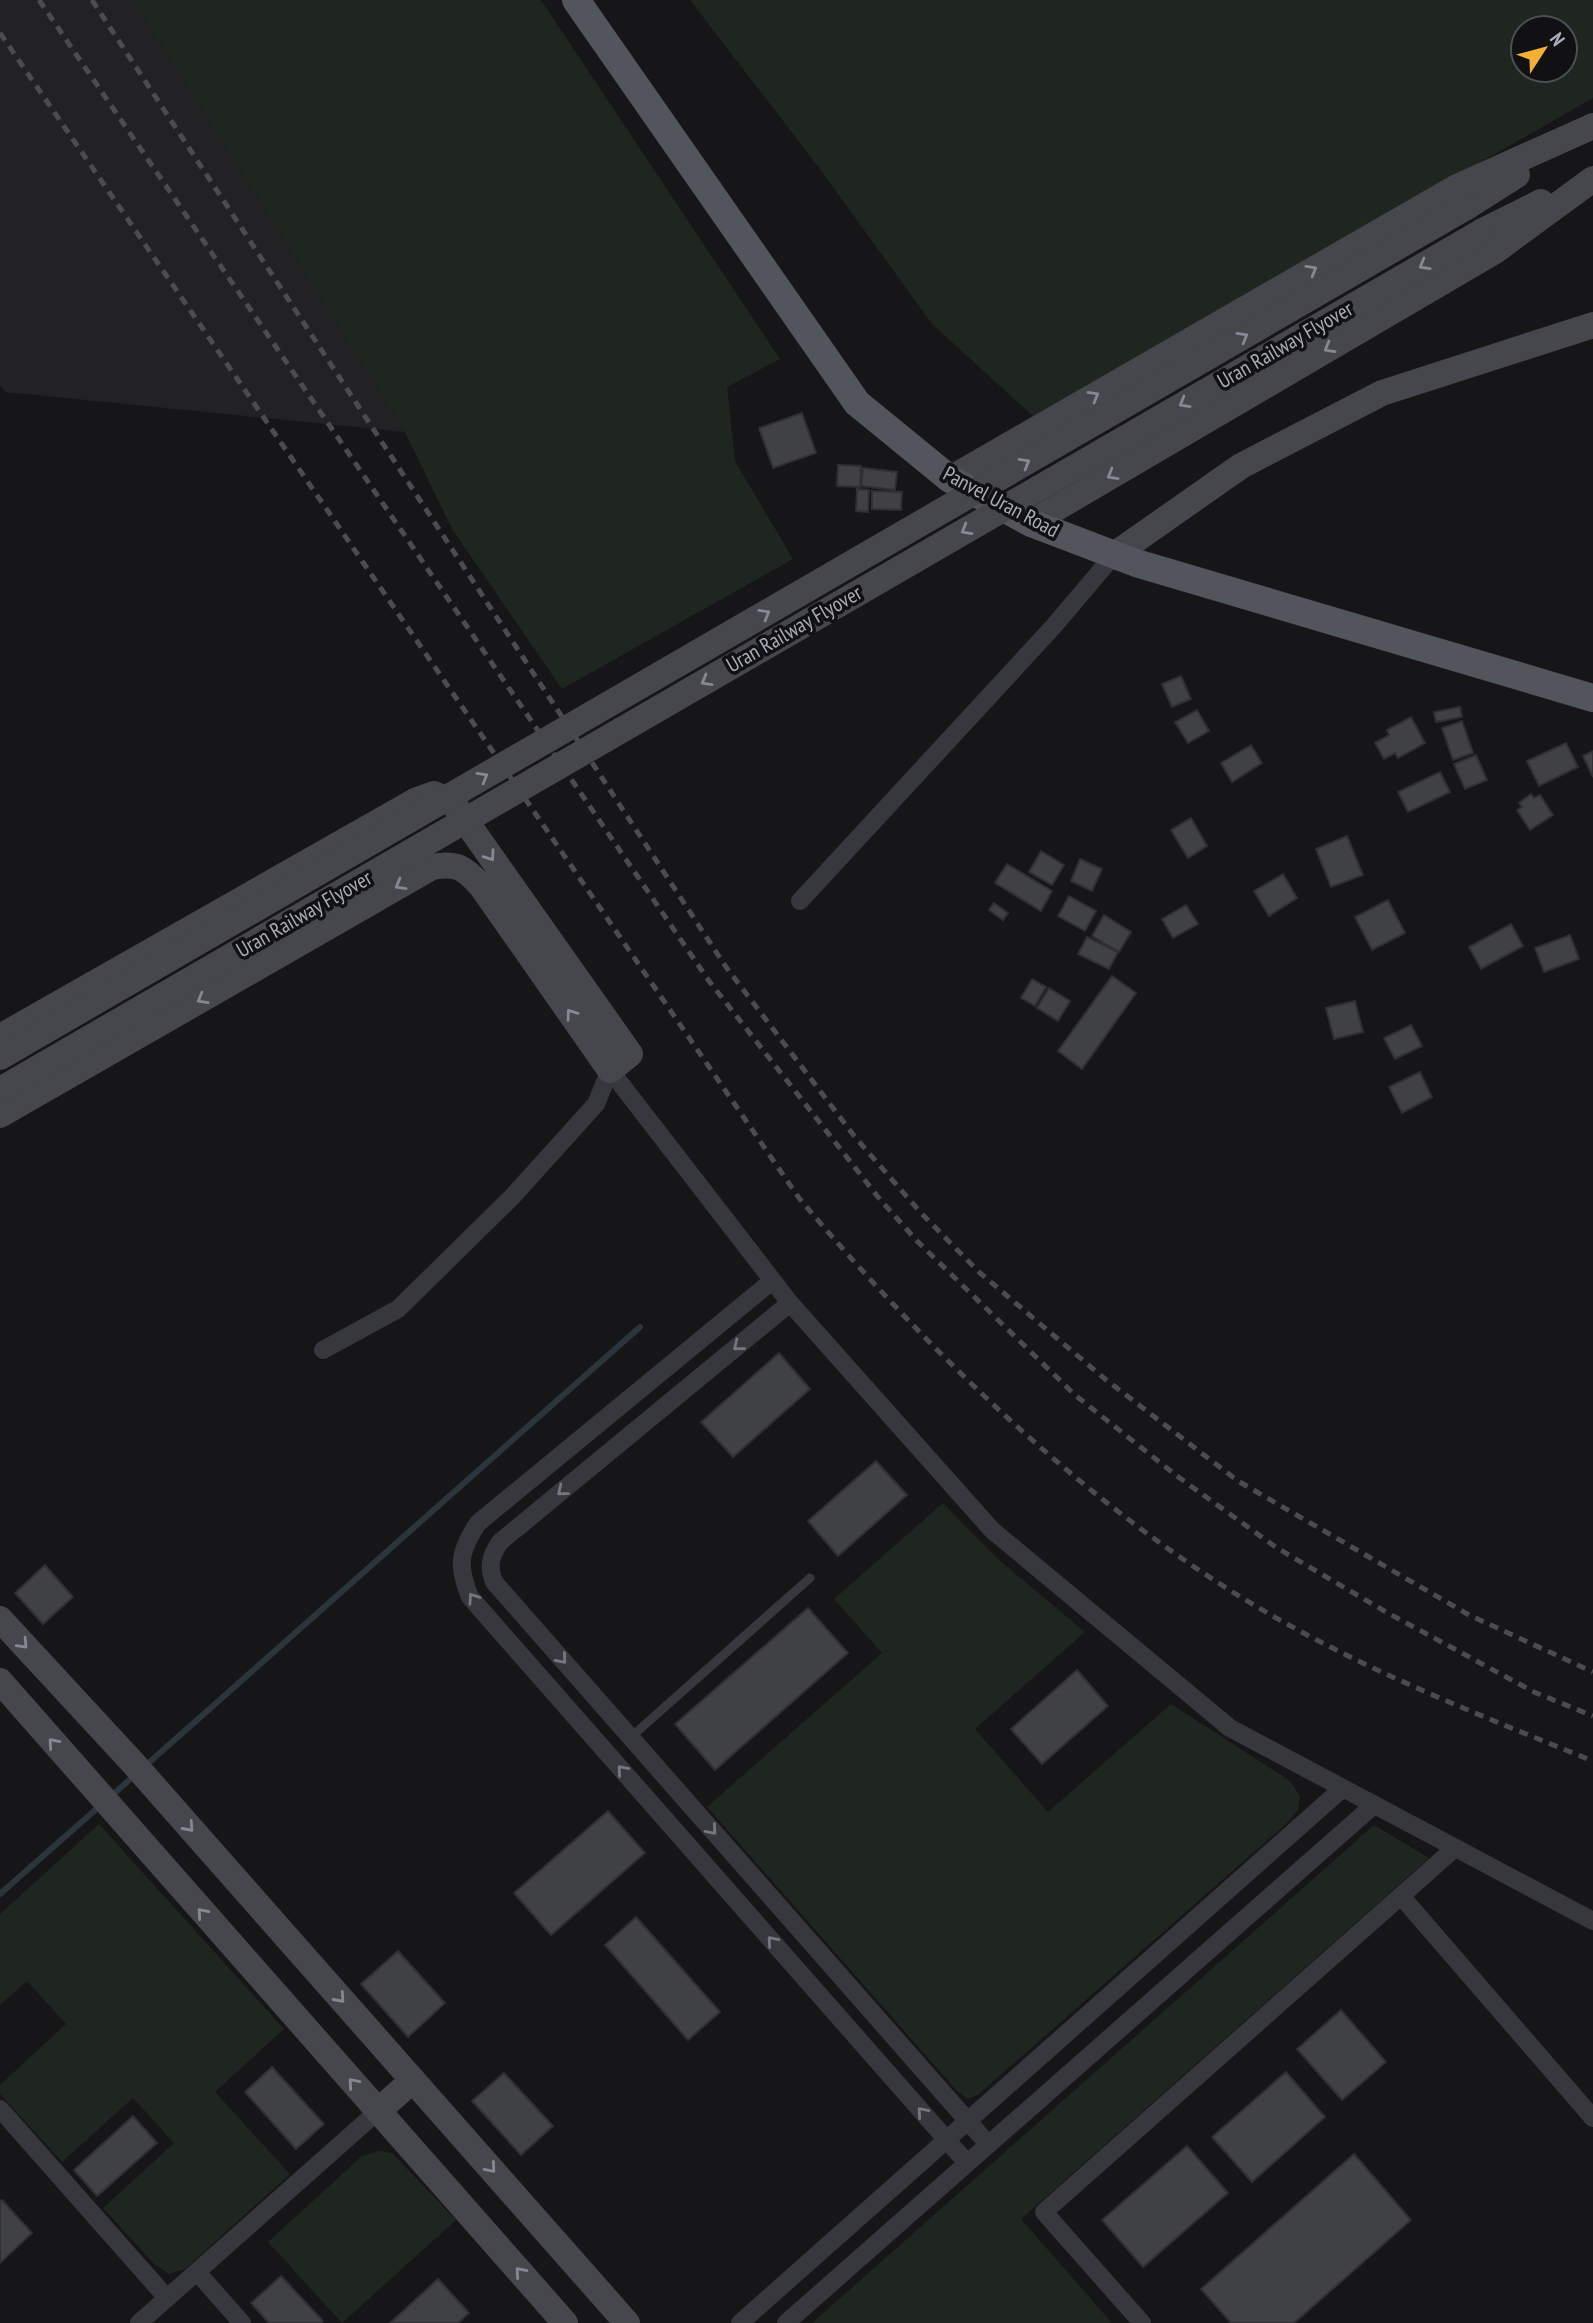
<svg xmlns="http://www.w3.org/2000/svg" width="1593" height="2323" font-family="'PT Sans Narrow',sans-serif">
<style>
.built{fill:#222225}
.green{fill:#1e261f;fill-rule:evenodd}
.lines{fill:none;stroke-linecap:round;stroke-linejoin:round}
.stream{stroke:#2c353c;stroke-width:6}
.building{fill:#404145;stroke:#303034;stroke-width:2}
.lane{stroke:#37383d;stroke-width:9}
.street{stroke:#37383d;stroke-width:18}
.secondary{stroke:#45474d;stroke-width:26}
.primary{stroke:#53555c;stroke-width:28}
.rail{stroke:#4a4c52;stroke-width:5;stroke-dasharray:9 7;stroke-linecap:butt}
.secondary-bridge{stroke:#45474d;stroke-width:26}
.oneway{stroke:#858993}
.oneway2{stroke:#757881}
.labels{text-anchor:middle;stroke-width:7;stroke-linejoin:round;paint-order:stroke}
.street-label{font-size:21px;fill:#a8adb8;stroke:#111113}
</style>
<rect width="100%" height="100%" fill="#161618"/>
<path class="built" d="M0 0H133L405 432 6 392 0 385Z"/>
<path class="green" d="M133 0H541L780 359 727 387 735 461 793 559 562 689 452 529 405 432Z
M690 0H1593V98L1034 417 932 324 820 169ZM1523 28H1565V70H1523Z
M943 1503 999 1560 1085 1632 975 1729 1048 1812 1171 1704 1290 1781 1300 1796 1298 1810 1286 1824 979 2094 968 2099 957 2091 707 1807 882 1653 834 1599Z
M99 1824 284 2029 215 2092 290 2174 185 2269 169 2274 154 2264 103 2208 174 2143 133 2098 62 2162 0 2094V2085L66 2024 27 1981 0 2005V1914Z
M1374 1825 1429 1858 1021 2219 1112 2323H812Z
M379 2151 392 2153 456 2220 342 2323 268 2242 362 2156Z"/>
<g class="lines">
<path class="stream" d="M144 1767 640 1327
M110 1797 136 1774
M0 1894 102 1804"/>
</g>
<path class="building" d="M802 413 816 453 773 468 759 428Z
M838 465 861 466 860 487 837 486Z
M863 468 897 472 895 490 861 486Z
M857 489 869 490 868 512 856 511Z
M872 491 902 492 901 510 872 509Z
M1181 676 1191 699 1172 707 1162 684Z
M1460 707 1462 717 1436 722 1434 712Z
M1197 710 1209 731 1188 743 1175 722Z
M1411 717 1425 743 1398 758 1395 753 1384 759 1375 743 1389 735 1387 730Z
M1462 721 1473 753 1453 760 1442 728Z
M1566 743 1578 767 1539 786 1527 761Z
M1251 745 1262 763 1232 782 1221 763Z
M1593 751V777L1583 756Z
M1476 755 1487 780 1465 789 1454 764Z
M1440 772 1450 792 1408 812 1398 792Z
M1531 794 1534 798 1540 795 1553 815 1530 830 1517 810 1522 807 1519 803Z
M1191 818 1207 846 1188 858 1171 830Z
M1347 836 1363 875 1331 887 1316 849Z
M1041 851 1064 865 1052 885 1029 872Z
M1080 859 1102 869 1092 891 1071 881Z
M1007 864 1052 891 1041 911 995 883Z
M1283 874 1297 898 1269 916 1254 891Z
M1069 896 1096 911 1085 931 1058 916Z
M1388 900 1405 933 1372 950 1355 917Z
M994 903 1008 913 1003 920 989 910Z
M1186 905 1198 924 1173 938 1162 919Z
M1104 915 1131 932 1119 952 1092 936Z
M1511 924 1523 946 1481 969 1469 947Z
M1570 935 1579 959 1544 972 1535 948Z
M1087 937 1118 952 1109 969 1078 954Z
M1112 976 1136 993 1082 1069 1058 1051Z
M1032 979 1046 987 1035 1006 1021 998Z
M1049 988 1070 1001 1058 1021 1037 1008Z
M1355 1001 1363 1032 1334 1039 1326 1008Z
M1411 1025 1422 1046 1395 1059 1384 1038Z
M1420 1072 1432 1097 1402 1113 1389 1087Z
M779 1353 810 1389 733 1457 701 1422Z
M876 1461 907 1495 838 1556 808 1521Z
M45 1565 73 1597 43 1624 15 1593Z
M808 1608 848 1653 715 1770 675 1724Z
M1077 1670 1108 1706 1042 1764 1011 1729Z
M608 1811 645 1853 551 1935 514 1893Z
M636 1917 720 2012 688 2040 605 1945Z
M398 1951 445 2003 408 2037 361 1984Z
M1341 2010 1386 2062 1342 2100 1297 2049Z
M272 2067 324 2124 296 2149 245 2092Z
M1286 2072 1325 2117 1252 2182 1212 2137Z
M504 2073 553 2126 521 2155 472 2101Z
M133 2116 157 2143 97 2196 74 2170Z
M1187 2146 1228 2193 1143 2267 1102 2220Z
M1354 2154 1411 2220 1294 2323H1231L1201 2289Z
M2 2200 32 2233 0 2263V2201Z
M281 2276 323 2321 321 2323H269L251 2303Z
M438 2279 469 2313 458 2323H390Z"/>
<g class="lines">
<path class="lane" d="M631 1737 810 1578"/>
<path class="street" d="M800 901 1053 627 1114 555
M772 1281 478 1523C459 1552 457 1565 470 1597L967 2163
M790 1303 500 1542C490 1557 488 1566 494 1582L988 2144
M323 1350 398 1309 512 1197 596 1104 610 1070 790 1303 992 1530 1230 1728 1593 1921
M1401 1896 1593 2118
M0 2109 167 2298
M197 2272 242 2323
M139 2323 378 2111
M740 2323 1343 1788
M786 2323 1374 1805
M1142 2323 1044 2212 1455 1848"/>
<path class="secondary" d="M1468 206 1517 175
M1483 231 1541 202
M950 479 1457 187 1593 126
M1031 523 1495 251 1593 179
M1114 555 1241 466 1382 393 1593 325
M0 1037 415 801 434 794 453 803 630 1054 610 1070 482 887C465 868 457 862 432 867L0 1115
M0 1619 134 1764 627 2323
M0 1681 565 2323
M378 2111 413 2080"/>
<path class="primary" d="M576 0 857 403 950 479 1031 523 1136 563 1593 698"/>
<path class="rail" d="M39 0 709 981 878 1197 917 1241 1075 1395 1177 1476 1277 1548 1386 1612 1534 1692 1593 1716
M92 0 726 967 855 1137 921 1213 979 1272 1105 1379 1238 1481 1469 1615 1593 1672
M0 33 799 1198C931 1355 1092 1512 1271 1615 1374 1674 1484 1717 1593 1761"/>
<path class="secondary-bridge" d="M0 1057 1468 206
M0 1090 1483 231"/>
</g>
<defs><path id="oneway-chevron" d="M-2-3.5L2.5 0L-2 3.5" fill="none" stroke-width="1.6" stroke-linecap="round" stroke-linejoin="round" transform="scale(1.75)"/></defs>
<g class="oneway">
<use href="#oneway-chevron" transform="translate(1424 265) rotate(150)"/>
<use href="#oneway-chevron" transform="translate(1312 270) rotate(-30)"/>
<use href="#oneway-chevron" transform="translate(1243 337) rotate(-30)"/>
<use href="#oneway-chevron" transform="translate(1329 348) rotate(150)"/>
<use href="#oneway-chevron" transform="translate(1094 396) rotate(-30)"/>
<use href="#oneway-chevron" transform="translate(1184 403) rotate(150)"/>
<use href="#oneway-chevron" transform="translate(1025 463) rotate(-30)"/>
<use href="#oneway-chevron" transform="translate(1112 475) rotate(150)"/>
<use href="#oneway-chevron" transform="translate(966 530) rotate(150)"/>
<use href="#oneway-chevron" transform="translate(765 614) rotate(-30)"/>
<use href="#oneway-chevron" transform="translate(706 681) rotate(150)"/>
<use href="#oneway-chevron" transform="translate(483 777) rotate(-30)"/>
<use href="#oneway-chevron" transform="translate(490 856) rotate(55)"/>
<use href="#oneway-chevron" transform="translate(400 885) rotate(150)"/>
<use href="#oneway-chevron" transform="translate(202 999) rotate(150)"/>
<use href="#oneway-chevron" transform="translate(571 1014) rotate(-125)"/>
<use href="#oneway-chevron" transform="translate(23 1644) rotate(47)"/>
<use href="#oneway-chevron" transform="translate(53 1743) rotate(-131)"/>
<use href="#oneway-chevron" transform="translate(189 1827) rotate(48)"/>
<use href="#oneway-chevron" transform="translate(202 1913) rotate(-131)"/>
<use href="#oneway-chevron" transform="translate(340 1998) rotate(48)"/>
<use href="#oneway-chevron" transform="translate(353 2083) rotate(-131)"/>
<use href="#oneway-chevron" transform="translate(491 2168) rotate(49)"/>
<use href="#oneway-chevron" transform="translate(520 2272) rotate(-131)"/>
</g>
<g class="oneway2">
<use href="#oneway-chevron" transform="translate(738 1346) rotate(141)"/>
<use href="#oneway-chevron" transform="translate(562 1491) rotate(141)"/>
<use href="#oneway-chevron" transform="translate(473 1598) rotate(-124)"/>
<use href="#oneway-chevron" transform="translate(562 1659) rotate(49)"/>
<use href="#oneway-chevron" transform="translate(622 1770) rotate(-131)"/>
<use href="#oneway-chevron" transform="translate(712 1830) rotate(49)"/>
<use href="#oneway-chevron" transform="translate(772 1941) rotate(-131)"/>
<use href="#oneway-chevron" transform="translate(922 2112) rotate(-131)"/>
</g>
<g class="labels">
<g class="street-label">
<text transform="translate(1285 345) rotate(-30)" y="7">Uran Railway Flyover</text>
<text transform="translate(1001 502) rotate(28)" y="7">Panvel Uran Road</text>
<text transform="translate(794 629) rotate(-30)" y="7">Uran Railway Flyover</text>
<text transform="translate(304 914) rotate(-30)" y="7">Uran Railway Flyover</text>
</g>
</g>
<g transform="translate(1544 49) rotate(54)"><circle r="33" fill="#111113" stroke="#4d4f55" stroke-width="2"/>
<path d="M0-5L12 26L0 18L-12 26Z" fill="#f2b134"/>
<text y="-10" font-size="19" font-weight="bold" text-anchor="middle" fill="#a8adb8">N</text>
</g>
</svg>
